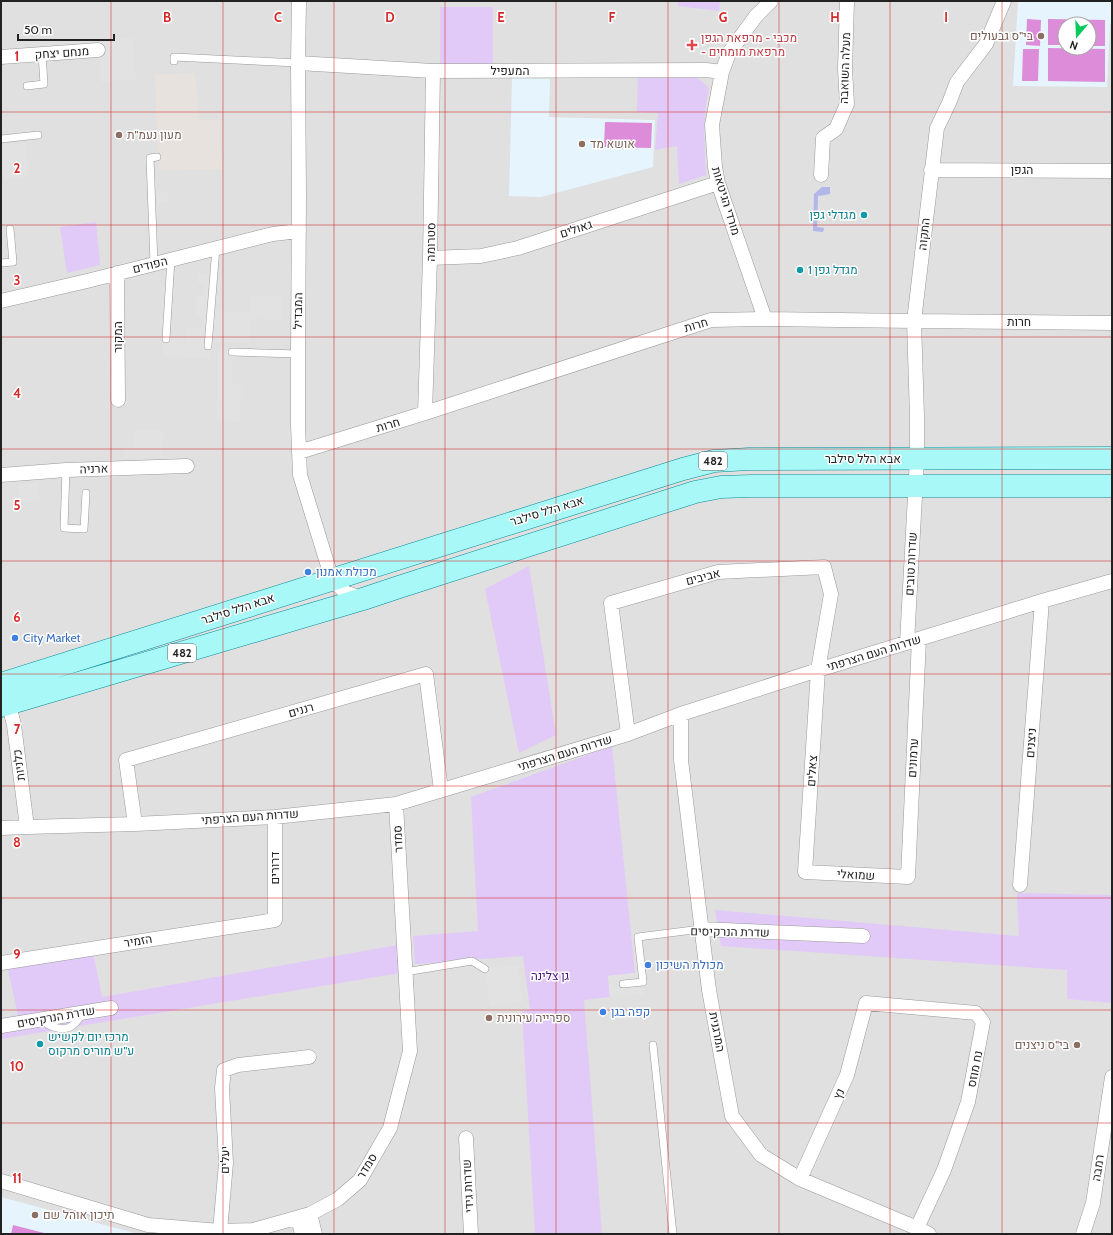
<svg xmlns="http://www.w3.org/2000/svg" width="1113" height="1235" font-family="Cabin,Heebo,sans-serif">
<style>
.residential{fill:#dfe0df;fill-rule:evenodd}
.education{fill:#e6f4fe;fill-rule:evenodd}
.grass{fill:#b3b6e8}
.park{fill:#e1caf8}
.pitch{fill:#dc8cd9}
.parking{fill:#e2e2e2}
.plaza{fill:#e7e2dd}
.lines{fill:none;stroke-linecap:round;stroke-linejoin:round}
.service-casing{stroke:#999;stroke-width:8}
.minor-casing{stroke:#999;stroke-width:15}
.primary-casing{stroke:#088b98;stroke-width:23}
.service{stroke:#fff;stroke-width:7}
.minor{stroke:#fff;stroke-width:14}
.primary{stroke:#a8f8f7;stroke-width:22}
.grid{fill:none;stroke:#d62828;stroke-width:1;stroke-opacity:0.55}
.education-dot{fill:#8d6e63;stroke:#fff;stroke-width:1.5}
.health-dot{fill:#e0444e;stroke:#fff;stroke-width:1.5}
.culture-dot{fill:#0f9aa8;stroke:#fff;stroke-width:1.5}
.shop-dot{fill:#3f7fe0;stroke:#fff;stroke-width:1.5}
.labels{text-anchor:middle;stroke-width:3;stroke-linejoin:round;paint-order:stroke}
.shield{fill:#fff;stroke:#646464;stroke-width:1}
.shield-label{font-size:11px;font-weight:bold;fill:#222}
.education-label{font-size:12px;fill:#785e54;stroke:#fff;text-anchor:start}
.health-label{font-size:12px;fill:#be3a42;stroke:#fff;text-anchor:start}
.street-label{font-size:12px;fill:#222;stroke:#fff}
.culture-label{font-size:12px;fill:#0d838f;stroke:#fff;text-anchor:start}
.shop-label{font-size:12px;fill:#366cbe;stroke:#fff;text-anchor:start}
.park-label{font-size:12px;fill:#48127e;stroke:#fff}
.grid-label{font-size:13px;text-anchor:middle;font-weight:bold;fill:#d62828;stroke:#fff;stroke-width:3;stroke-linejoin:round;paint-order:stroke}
</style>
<rect width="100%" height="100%" fill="#e9f1f1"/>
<path class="residential" d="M1 1H1112V1234H1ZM1065 24H1089V48H1065Z"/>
<path class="education" d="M1018 1H1112V23L1110 24 1107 87 1013 86ZM1065 24H1089V48H1065Z
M512 78 550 79 549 117 655 120 653 167 541 197 509 196Z
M1 1197 138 1234H1Z"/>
<path class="grass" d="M822 187H830V194L818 196 817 227 824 228 823 232 813 231 814 194Z"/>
<path class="park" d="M678 1H720L719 11 678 6Z
M440 7H493V66H440Z
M638 78H697L705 84 709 89C702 116 705 146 706 175L679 184 677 146 655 150 658 113 637 112Z
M96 222 100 265 67 273 60 227Z
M529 566 556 735 519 753 485 589Z
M612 746 635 973 608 976 610 997 584 1000 602 1234H535L522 1012 530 1009 523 956 415 964 413 936 478 931 471 797Z
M1017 893 1112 895V1003L1067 999V970L721 946 715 910 1019 936Z
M398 945 400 973 1 1039V1018L18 1015 7 965 93 951 102 997Z"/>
<path class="pitch" d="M1027 19 1041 20 1040 46 1026 45Z
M1048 19 1105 20V46H1089V24H1065V45H1048Z
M1048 48 1105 49V82L1048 81Z
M1023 49H1039L1038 81H1022Z
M605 122 652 123 651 148 604 147Z
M13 1225 48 1234H11Z"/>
<path class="parking" d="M133 38 136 79 101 82 98 41Z
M26 143 28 177 3 180 1 145Z
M168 192V203H154V193Z
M197 273H212L210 358 163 356V336L184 337V344L187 328H203L204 315 195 314 196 295 204 296 205 284 197 281Z
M250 295 281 296V320L251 319 250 343 211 342 213 311 249 312Z
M218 350 233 351 232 384 241 385 240 421 216 420Z
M134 430 164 431 162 458H124L123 449H133Z
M38 483 39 500 20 502 18 485Z
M518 965 523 1002 490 1006 485 969Z
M642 972 644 994 610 997 608 976Z"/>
<path class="plaza" d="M195 73 199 119H220L222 169 158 171 155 74Z"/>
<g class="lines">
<g class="service-casing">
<path id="service" d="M174 61V57L298 63
M27 86 44 84 42 54
M1 139 38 135
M1 263 13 262 10 229
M154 264 150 158 157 157
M166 339 171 259
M208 346 216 248
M232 352 298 354
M66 470 64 528 84 529 86 493
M405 972 472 961 485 969
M623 984 643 982 638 937 701 929
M43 1021C50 1027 62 1031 70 1027 76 1024 80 1018 83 1012
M653 1045 673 1234"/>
</g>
<g class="minor-casing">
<path id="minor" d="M299 1 298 63 299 196 298 354V425L300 475 332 579 345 592 363 599
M1 57 98 50
M298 63 433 71 706 70 722 72
M931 170 1112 171
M821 175 823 138 836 129 847 104 845 69 847 1
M430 258 481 256 518 248 718 183
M117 273 118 400
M1 301 87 281 273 234 299 231
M765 319 718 183 715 167 712 125 722 72 729 53 756 16 771 1
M425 413 430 258 433 71
M299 452 425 413 711 320 765 319 914 321 1112 323
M1 475 66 470 187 466
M907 643 917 459V417L914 321 937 128 949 103 957 82 986 44 1004 1
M7 697 14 725 27 827
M681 714V760L709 990 732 1116 761 1155 800 1179 917 1228 929 1234
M628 734 611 603 718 572 824 567 831 594 818 670 805 872 908 877 919 639
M135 824 126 760 426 674 441 790
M1 828 27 827 135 824 275 817 396 804 628 734 681 714 818 670 1042 601 1112 581
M1020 885 1042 601
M701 929 863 936
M1 963 275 920V817
M1 1026 111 1008
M466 1138 471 1234
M800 1179 847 1075 866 1003 976 1013 983 1022 968 1102 944 1170 917 1228
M1 1181 148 1225 220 1231 253 1230 310 1214 338 1199 360 1180 390 1128 410 1051 396 804
M310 1214 315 1234
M298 1218 302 1234
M220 1231 226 1163 222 1088 224 1070 238 1065 309 1057
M1083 1234 1093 1203 1112 1077"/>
</g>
<g class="primary-casing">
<path id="primary" d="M1 684 683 469 714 461 749 459 1112 458
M1 706 363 599 399 587 695 492 721 487 751 486H1112"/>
</g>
<use href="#service" class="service"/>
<use href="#minor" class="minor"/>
<use href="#primary" class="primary"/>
</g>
<path class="grid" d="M111 1V1234M223 1V1234M334 1V1234M445 1V1234M556 1V1234M668 1V1234M779 1V1234M890 1V1234M1002 1V1234M1 112H1112M1 225H1112M1 337H1112M1 449H1112M1 561H1112M1 674H1112M1 786H1112M1 898H1112M1 1010H1112M1 1123H1112"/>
<g class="education-dot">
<circle cx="1041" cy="36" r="4"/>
<circle cx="119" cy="135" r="4"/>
<circle cx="582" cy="144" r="4"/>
<circle cx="489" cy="1018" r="4"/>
<circle cx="1077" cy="1045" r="4"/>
<circle cx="35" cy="1215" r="4"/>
</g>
<path class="health-dot" d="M690 39h4v4h4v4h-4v4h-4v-4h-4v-4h4z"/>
<g class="culture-dot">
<circle cx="864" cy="215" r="4"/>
<circle cx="800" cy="270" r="4"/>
<circle cx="40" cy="1044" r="4"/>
</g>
<g class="shop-dot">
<circle cx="308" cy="572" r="4"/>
<circle cx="15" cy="638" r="4"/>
<circle cx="648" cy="965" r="4"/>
<circle cx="603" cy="1012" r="4"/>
</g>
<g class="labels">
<g class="shield">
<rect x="699" y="452" width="28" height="18" rx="3"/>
<rect x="168" y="644" width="28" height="18" rx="3"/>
</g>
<g class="shield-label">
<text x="713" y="465">482</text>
<text x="182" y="657">482</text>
</g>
<g class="education-label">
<text x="1033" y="40" text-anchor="end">בי"ס גבעולים</text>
<text x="127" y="139">מעון נעמ"ת</text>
<text x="590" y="148">אושא מד</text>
<text x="497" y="1022">ספרייה עירונית</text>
<text x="1069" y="1049" text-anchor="end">בי"ס ניצנים</text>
<text x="43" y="1219">תיכון אוהל שם</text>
</g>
<g class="health-label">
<text x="701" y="42">מכבי - מרפאת הגפן<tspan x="701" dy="14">- מרפאת מומחים</tspan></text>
</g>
<g class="street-label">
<text transform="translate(62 53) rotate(-4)" y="4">מנחם יצחק</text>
<text transform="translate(845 68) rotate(-88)" y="4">מעלה השואבה</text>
<text x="510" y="75">המעפיל</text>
<text x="1022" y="174">הגפן</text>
<text transform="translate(726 201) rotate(73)" y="4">מורדי הגיטאות</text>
<text transform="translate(576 229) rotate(-18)" y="4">גאולים</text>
<text transform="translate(924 234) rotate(-84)" y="4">התקוה</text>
<text transform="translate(431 242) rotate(-89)" y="4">סטרומה</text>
<text transform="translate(150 265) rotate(-14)" y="4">הפודים</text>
<text transform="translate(298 311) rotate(-89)" y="4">המבדיל</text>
<text x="1019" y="326">חרות</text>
<text transform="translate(696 325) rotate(-16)" y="4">חרות</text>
<text transform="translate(118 337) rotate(-90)" y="4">המקור</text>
<text transform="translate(388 425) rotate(-17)" y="4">חרות</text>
<text x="863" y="463">אבא הלל סילבר</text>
<text transform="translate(94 469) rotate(-2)" y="4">ארניה</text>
<text transform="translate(547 511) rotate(-17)" y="4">אבא הלל סילבר</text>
<text transform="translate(911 564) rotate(-87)" y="4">שדרות טובים</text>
<text transform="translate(703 577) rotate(-14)" y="4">אביבים</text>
<text transform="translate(238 609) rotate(-18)" y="4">אבא הלל סילבר</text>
<text transform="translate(874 653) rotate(-17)" y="4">שדרות העם הצרפתי</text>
<text transform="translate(301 710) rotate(-16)" y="4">רננים</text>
<text transform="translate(1031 743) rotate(-86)" y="4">ניצנים</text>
<text transform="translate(565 753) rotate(-17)" y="4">שדרות העם הצרפתי</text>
<text transform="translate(913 758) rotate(-87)" y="4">ערמונים</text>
<text transform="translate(19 765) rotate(-97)" y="4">כלניות</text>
<text transform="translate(812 771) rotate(-86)" y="4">צאלים</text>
<text transform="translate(250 817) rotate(-4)" y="4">שדרות העם הצרפתי</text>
<text transform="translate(398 839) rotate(-93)" y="4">סמדר</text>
<text transform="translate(275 868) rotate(-90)" y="4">דרורים</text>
<text transform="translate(856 875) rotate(3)" y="4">שמואלי</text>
<text transform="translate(730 932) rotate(1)" y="4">שדרת הנרקיסים</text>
<text transform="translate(138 941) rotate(-9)" y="4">הזמיר</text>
<text transform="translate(56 1017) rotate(-10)" y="4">שדרת הנרקיסים</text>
<text transform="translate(717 1032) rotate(79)" y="4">המרגנית</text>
<text transform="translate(975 1069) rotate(-79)" y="4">נח מוזס</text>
<text transform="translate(839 1094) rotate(-65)" y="4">נץ</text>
<text transform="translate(225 1160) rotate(-89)" y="4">יעלים</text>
<text transform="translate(367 1166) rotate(-58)" y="4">סמדר</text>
<text transform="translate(1098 1168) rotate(-82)" y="4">רמבה</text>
<text transform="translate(468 1186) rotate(-93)" y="4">שדרות גידי</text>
</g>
<g class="culture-label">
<text x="856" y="219" text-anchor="end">מגדלי גפן</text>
<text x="808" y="274">מגדל גפן 1</text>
<text x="48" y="1041">מרכז יום לקשיש<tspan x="48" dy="14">ע"ש מוריס מרקוס</tspan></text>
</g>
<g class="shop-label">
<text x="316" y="576">מכולת אמנון</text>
<text x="23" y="642">City Market</text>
<text x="656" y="969">מכולת השיכון</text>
<text x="611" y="1016">קפה בגן</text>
</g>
<g class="park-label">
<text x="550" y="980">גן צלינה</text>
</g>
</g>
<g class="grid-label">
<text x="167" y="22">B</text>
<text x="278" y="22">C</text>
<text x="390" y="22">D</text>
<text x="501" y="22">E</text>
<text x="612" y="22">F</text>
<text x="723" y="22">G</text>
<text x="835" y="22">H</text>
<text x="946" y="22">I</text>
<text x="17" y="61">1</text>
<text x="17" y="173">2</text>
<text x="17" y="285">3</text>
<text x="17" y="398">4</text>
<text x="17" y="510">5</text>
<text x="17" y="622">6</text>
<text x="17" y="734">7</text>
<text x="17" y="847">8</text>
<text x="17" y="959">9</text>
<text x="17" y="1071">10</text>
<text x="17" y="1183">11</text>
</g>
<rect width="1113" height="1235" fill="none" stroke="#222222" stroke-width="4"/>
<g transform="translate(1077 36) rotate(199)"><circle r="19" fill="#ffffff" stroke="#a7a7a7"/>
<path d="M0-3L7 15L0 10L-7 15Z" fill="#0aca5b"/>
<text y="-6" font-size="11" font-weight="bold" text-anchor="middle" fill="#222222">N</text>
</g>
<path d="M18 34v6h96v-6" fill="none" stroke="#222222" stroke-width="2"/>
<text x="24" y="34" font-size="12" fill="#222222" stroke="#ffffff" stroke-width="3" paint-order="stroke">50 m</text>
</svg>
